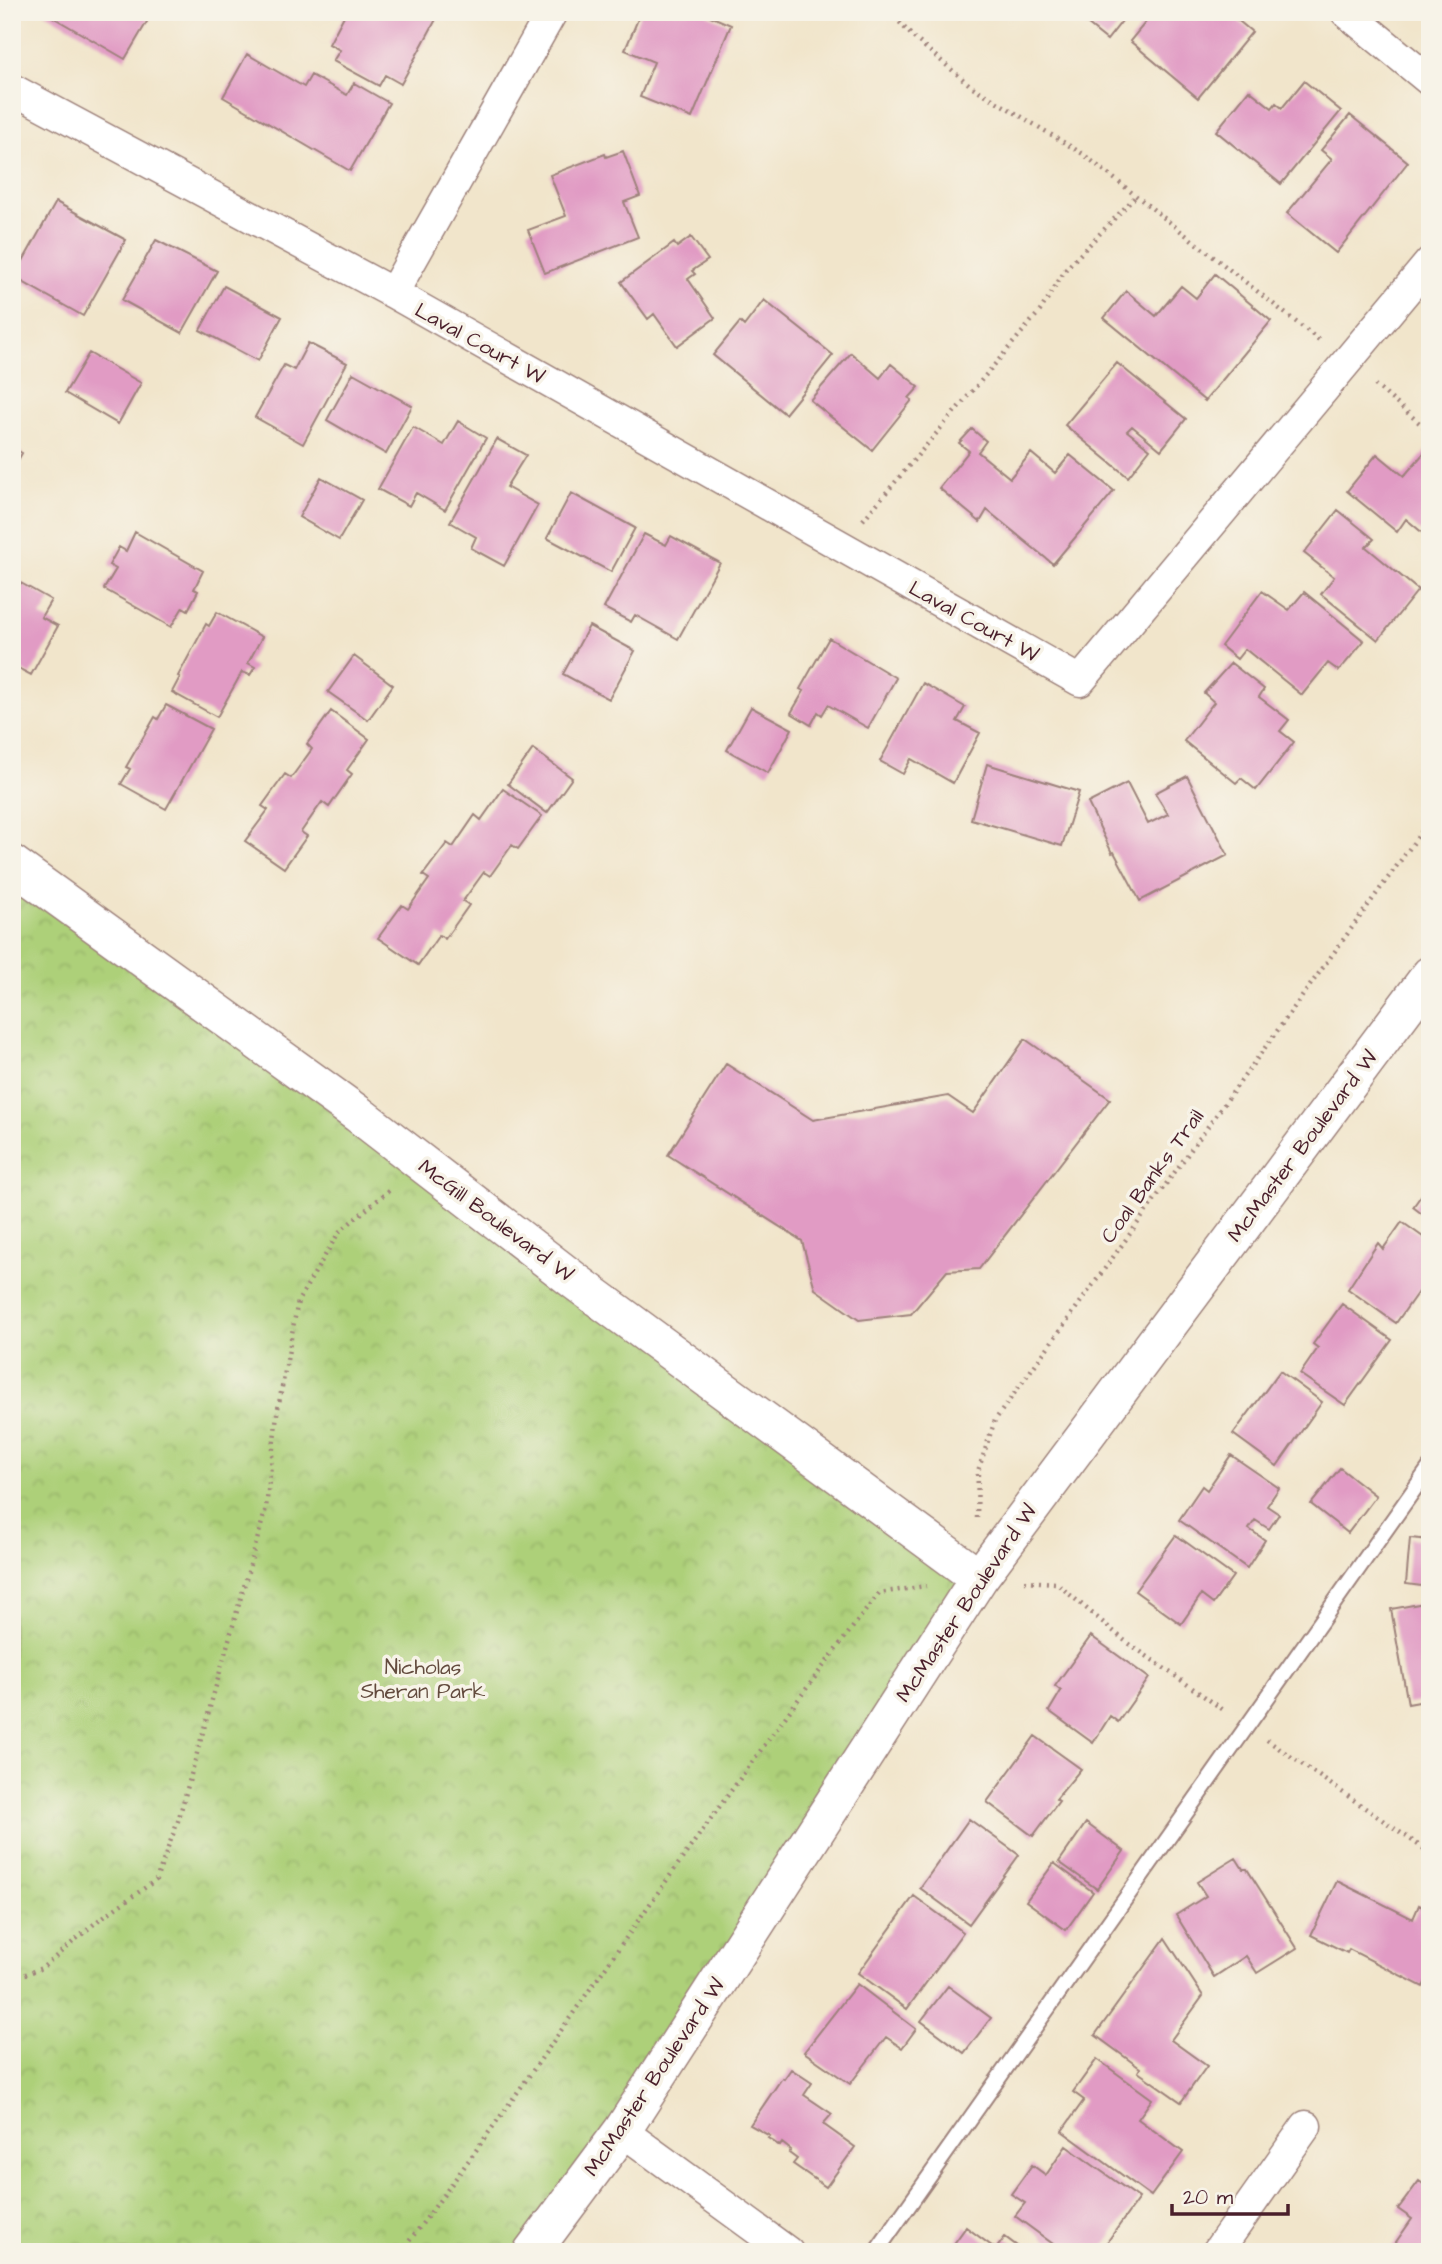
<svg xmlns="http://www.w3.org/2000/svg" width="1442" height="2264" font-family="'Architects Daughter',sans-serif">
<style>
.park{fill:url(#park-crowns);stroke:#7c7852;stroke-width:2}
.building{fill:#e19bc4}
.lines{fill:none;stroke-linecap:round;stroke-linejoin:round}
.service-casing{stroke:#9e827b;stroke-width:18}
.minor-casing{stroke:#9e827b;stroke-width:33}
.tertiary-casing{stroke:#9e827b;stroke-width:40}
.path{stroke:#9e827b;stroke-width:4.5;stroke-dasharray:2 5;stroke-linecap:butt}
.service{stroke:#fff;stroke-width:14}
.minor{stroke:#fff;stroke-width:30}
.tertiary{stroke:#fff;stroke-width:37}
.labels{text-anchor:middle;stroke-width:7;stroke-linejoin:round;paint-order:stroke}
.street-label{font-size:21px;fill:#4a1f2b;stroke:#f7f3e8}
.park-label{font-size:21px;fill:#634b3e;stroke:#f7f3e8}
</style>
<defs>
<pattern id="park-crowns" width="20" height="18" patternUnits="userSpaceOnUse" patternTransform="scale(1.75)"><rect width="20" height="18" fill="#add079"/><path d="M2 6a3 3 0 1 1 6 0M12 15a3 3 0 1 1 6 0" fill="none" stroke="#96b269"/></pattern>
</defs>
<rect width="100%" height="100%" fill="#f7f3e8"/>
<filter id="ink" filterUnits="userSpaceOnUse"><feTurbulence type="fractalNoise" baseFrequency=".0143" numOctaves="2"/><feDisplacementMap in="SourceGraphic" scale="14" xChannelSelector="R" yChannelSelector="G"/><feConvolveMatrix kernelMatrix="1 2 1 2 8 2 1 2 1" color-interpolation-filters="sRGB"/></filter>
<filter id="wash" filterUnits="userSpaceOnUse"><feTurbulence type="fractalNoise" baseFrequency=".00686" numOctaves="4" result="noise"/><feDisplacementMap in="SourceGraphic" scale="28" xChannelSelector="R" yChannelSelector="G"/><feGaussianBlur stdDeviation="1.57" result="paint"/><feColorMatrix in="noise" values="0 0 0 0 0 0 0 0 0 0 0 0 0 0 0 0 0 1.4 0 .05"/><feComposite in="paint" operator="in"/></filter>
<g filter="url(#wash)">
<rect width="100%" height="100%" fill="#f1e5cb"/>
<path class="park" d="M12 864 979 1578 532 2252H12Z"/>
<g id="blocks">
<path class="building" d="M44 12H147L151 15 125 59Z
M346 12H440L401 84 385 75 379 86 333 61 340 50 329 44Z
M641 12H701L731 25 692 118 640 97 654 62 625 50Z
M1066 12H1129L1107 40 1077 16 1075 19Z
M1154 12H1184L1192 19 1198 12H1228L1252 32 1198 98 1130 41Z
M247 54 304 87 311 75 347 95 354 83 389 103 350 171 223 97Z
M1304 81 1341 111 1281 184 1216 131 1249 90 1272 108 1276 103 1282 108Z
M1350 115 1408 162 1336 253 1287 213 1332 159 1321 150Z
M623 151 640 196 624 202 638 237 545 273 528 230 566 216 550 175 605 154 606 157Z
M56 202 126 240 83 316 14 277Z
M691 237 708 260 692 271 695 274 688 279 715 318 677 346 654 314 648 319 621 282 674 243 677 247Z
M156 240 217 271 182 333 122 300Z
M1215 274 1271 321 1205 401 1104 318 1126 291 1156 316 1181 286 1196 298Z
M224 286 282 317 258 361 200 330Z
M764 300 833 355 785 414 713 355 740 322 744 326Z
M308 343 347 363 303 444 255 417 284 365 294 370Z
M89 353 141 383 118 424 65 393Z
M851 353 880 378 891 364 919 387 909 398 912 400 872 450 810 400Z
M1117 363 1186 419 1161 450 1132 426 1127 431 1150 449 1128 477 1065 425Z
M353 373 412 406 386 454 327 420Z
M458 421 486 438 445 510 416 493 409 506 378 489 413 427 444 445Z
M972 429 986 441 978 452 1010 478 1031 453 1055 473 1070 455 1114 491 1053 564 987 510 980 522 939 488 969 451 959 443Z
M497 439 526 455 506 487 538 505 504 566 471 548 476 537 450 522Z
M1430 446V539L1406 519 1397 532 1347 491 1377 454 1404 476Z
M12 447 22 453 12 471Z
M321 477 362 500 339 540 299 517Z
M571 493 635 528 611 572 547 538Z
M1338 510 1374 539 1366 547 1418 590 1378 640 1321 594 1334 577 1304 553Z
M135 532 203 571 194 589 198 591 188 610 183 607 171 627 104 589 116 569 109 565 119 547 126 551Z
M644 534 666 545 671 536 720 563 678 639 635 615 631 622 604 608Z
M12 578 51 600 41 617 58 626 31 675 12 665Z
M1262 591 1289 610 1304 592 1364 641 1339 671 1328 663 1302 695 1245 649 1237 659 1221 646Z
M217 612 262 637 248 663 255 667 250 675 242 672 217 717 172 692 180 677 178 676 206 624 209 626Z
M589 626 635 651 609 699 563 674Z
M829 638 896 678 868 728 828 705 822 715 818 712 811 725 791 713 804 691 800 689Z
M354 656 393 685 368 720 328 692Z
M1231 663 1264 689 1259 697 1289 720 1280 731 1294 742 1256 790 1241 778 1236 783 1184 741 1214 702 1204 693Z
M923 683 965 707 957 721 980 733 953 783 911 759 903 774 880 761Z
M166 705 211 729 166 809 121 784 130 769 126 767 155 717 158 719Z
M751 707 792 729 768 773 727 750Z
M331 711 369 739 347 770 352 774 329 807 322 802 301 832 307 836 284 868 245 841 268 810 262 806 285 774 291 778 312 749 307 744Z
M533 749 572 778 547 813 508 784Z
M987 764 1079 792 1062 846 971 819Z
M1187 776 1228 855 1140 901 1114 852 1112 853 1088 803 1127 783 1148 824 1168 814 1155 793Z
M503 789 542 816 518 849 512 845 490 876 484 872 463 901 469 905 445 939 439 935 418 965 378 938 402 905 408 909 429 879 423 875 447 843 453 847 475 815 481 820Z
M1025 1039 1110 1099 979 1269 947 1271 911 1314 859 1320 815 1289 802 1241 668 1155 726 1064 813 1120 948 1096 973 1113Z
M1430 1183V1220L1413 1207Z
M1402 1222 1430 1242V1275L1396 1323 1348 1289 1378 1243 1383 1249Z
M1342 1304 1392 1340 1345 1405 1300 1374 1318 1348 1313 1344Z
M1280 1371 1322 1402 1277 1466 1233 1434Z
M1231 1455 1279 1488 1267 1506 1279 1514 1269 1529 1255 1520 1249 1529 1265 1540 1247 1568 1179 1520 1202 1486 1207 1490Z
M1340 1468 1376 1496 1348 1533 1311 1504Z
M1176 1535 1233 1576 1213 1604 1201 1595 1181 1624 1135 1591Z
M1410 1538 1430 1540V1587L1406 1584Z
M1430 1602V1700L1408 1704 1391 1609Z
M1091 1636 1149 1678 1118 1722 1110 1716 1093 1743 1049 1711 1061 1691 1055 1686Z
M1035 1736 1081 1769 1056 1799 1059 1801 1033 1836 987 1802Z
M969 1819 1019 1855 969 1924 920 1888Z
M1086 1823 1124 1851 1097 1889 1059 1862Z
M1236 1858 1243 1869H1247L1297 1948 1257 1973 1246 1956 1214 1977 1176 1915 1206 1896 1197 1882Z
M1054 1863 1093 1892 1066 1930 1026 1901Z
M1337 1881 1413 1919 1419 1905 1430 1911V1973L1423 1987 1349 1949 1347 1953 1311 1935Z
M914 1896 963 1932 907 2009 858 1973Z
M1165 1938 1203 1996 1171 2040 1207 2066 1181 2102 1138 2072 1140 2068 1095 2035Z
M857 1984 916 2029 902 2048 886 2037 850 2084 804 2052Z
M948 1986 991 2018 964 2053 921 2021Z
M1097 2059 1152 2099 1138 2119 1183 2152 1151 2196 1062 2131 1084 2100 1073 2092Z
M791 2069 812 2083 804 2095 832 2114 823 2124 855 2147 826 2187 793 2164 797 2159 789 2153 791 2150 782 2143 780 2146 768 2138 770 2136 750 2125 782 2078 784 2079Z
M1066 2146 1139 2198 1100 2252H1064L1015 2216 1025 2203 1011 2194 1032 2165 1046 2175Z
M1419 2181 1430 2189V2252H1389L1412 2219 1398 2209Z
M966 2227 996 2249 1005 2237 1025 2252H948Z"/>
</g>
</g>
<g filter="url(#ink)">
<use href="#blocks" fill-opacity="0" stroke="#9e827b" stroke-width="2"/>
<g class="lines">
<g class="service-casing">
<path id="service" d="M876 2252 1430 1467"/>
</g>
<g class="minor-casing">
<path id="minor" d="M1346 12 1430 81
M12 89 393 293 1080 681 1430 262
M393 293 552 12
M622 2131 788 2252
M1217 2252 1306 2126"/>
</g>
<g class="tertiary-casing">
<path id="tertiary" d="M12 864 358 1114 576 1282 979 1578
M532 2252 622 2131 979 1578 1430 975"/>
</g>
<path class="path" d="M890 12 914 38 971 86 1083 154 1319 340
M1375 385 1430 432
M863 520 1040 311 1066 269 1136 196
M977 1518 978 1471 995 1420 1430 820
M1025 1581 1056 1583 1124 1640 1225 1711
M1267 1740 1430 1853
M12 1979 42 1968 100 1919 156 1880 178 1821 266 1508 277 1414 298 1301 339 1232 392 1188
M401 2252C479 2149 552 2043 626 1938 708 1821 792 1706 879 1593L926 1586"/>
<use href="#service" class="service"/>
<use href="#minor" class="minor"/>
<use href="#tertiary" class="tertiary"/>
</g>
</g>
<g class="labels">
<g class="street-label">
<text transform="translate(480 343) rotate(29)" y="7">Laval Court W</text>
<text transform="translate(974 621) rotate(29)" y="7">Laval Court W</text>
<text transform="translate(1302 1146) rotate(-53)" y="7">McMaster Boulevard W</text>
<text transform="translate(1152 1176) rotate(-54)" y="7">Coal Banks Trail</text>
<text transform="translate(496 1220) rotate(37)" y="7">McGill Boulevard W</text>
<text transform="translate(966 1603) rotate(-56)" y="7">McMaster Boulevard W</text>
<text transform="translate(654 2077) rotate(-56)" y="7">McMaster Boulevard W</text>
</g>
<g class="park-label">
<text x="423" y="1674">Nicholas<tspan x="423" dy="24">Sheran Park</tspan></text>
</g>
</g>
<rect width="1442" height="2264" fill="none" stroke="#f7f3e8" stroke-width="42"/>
<path d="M1172 2204v10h116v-10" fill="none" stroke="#4a1f2b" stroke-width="3.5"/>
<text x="1183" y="2204" font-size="21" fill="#4a1f2b" stroke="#f7f3e8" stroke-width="5" paint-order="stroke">20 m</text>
</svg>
